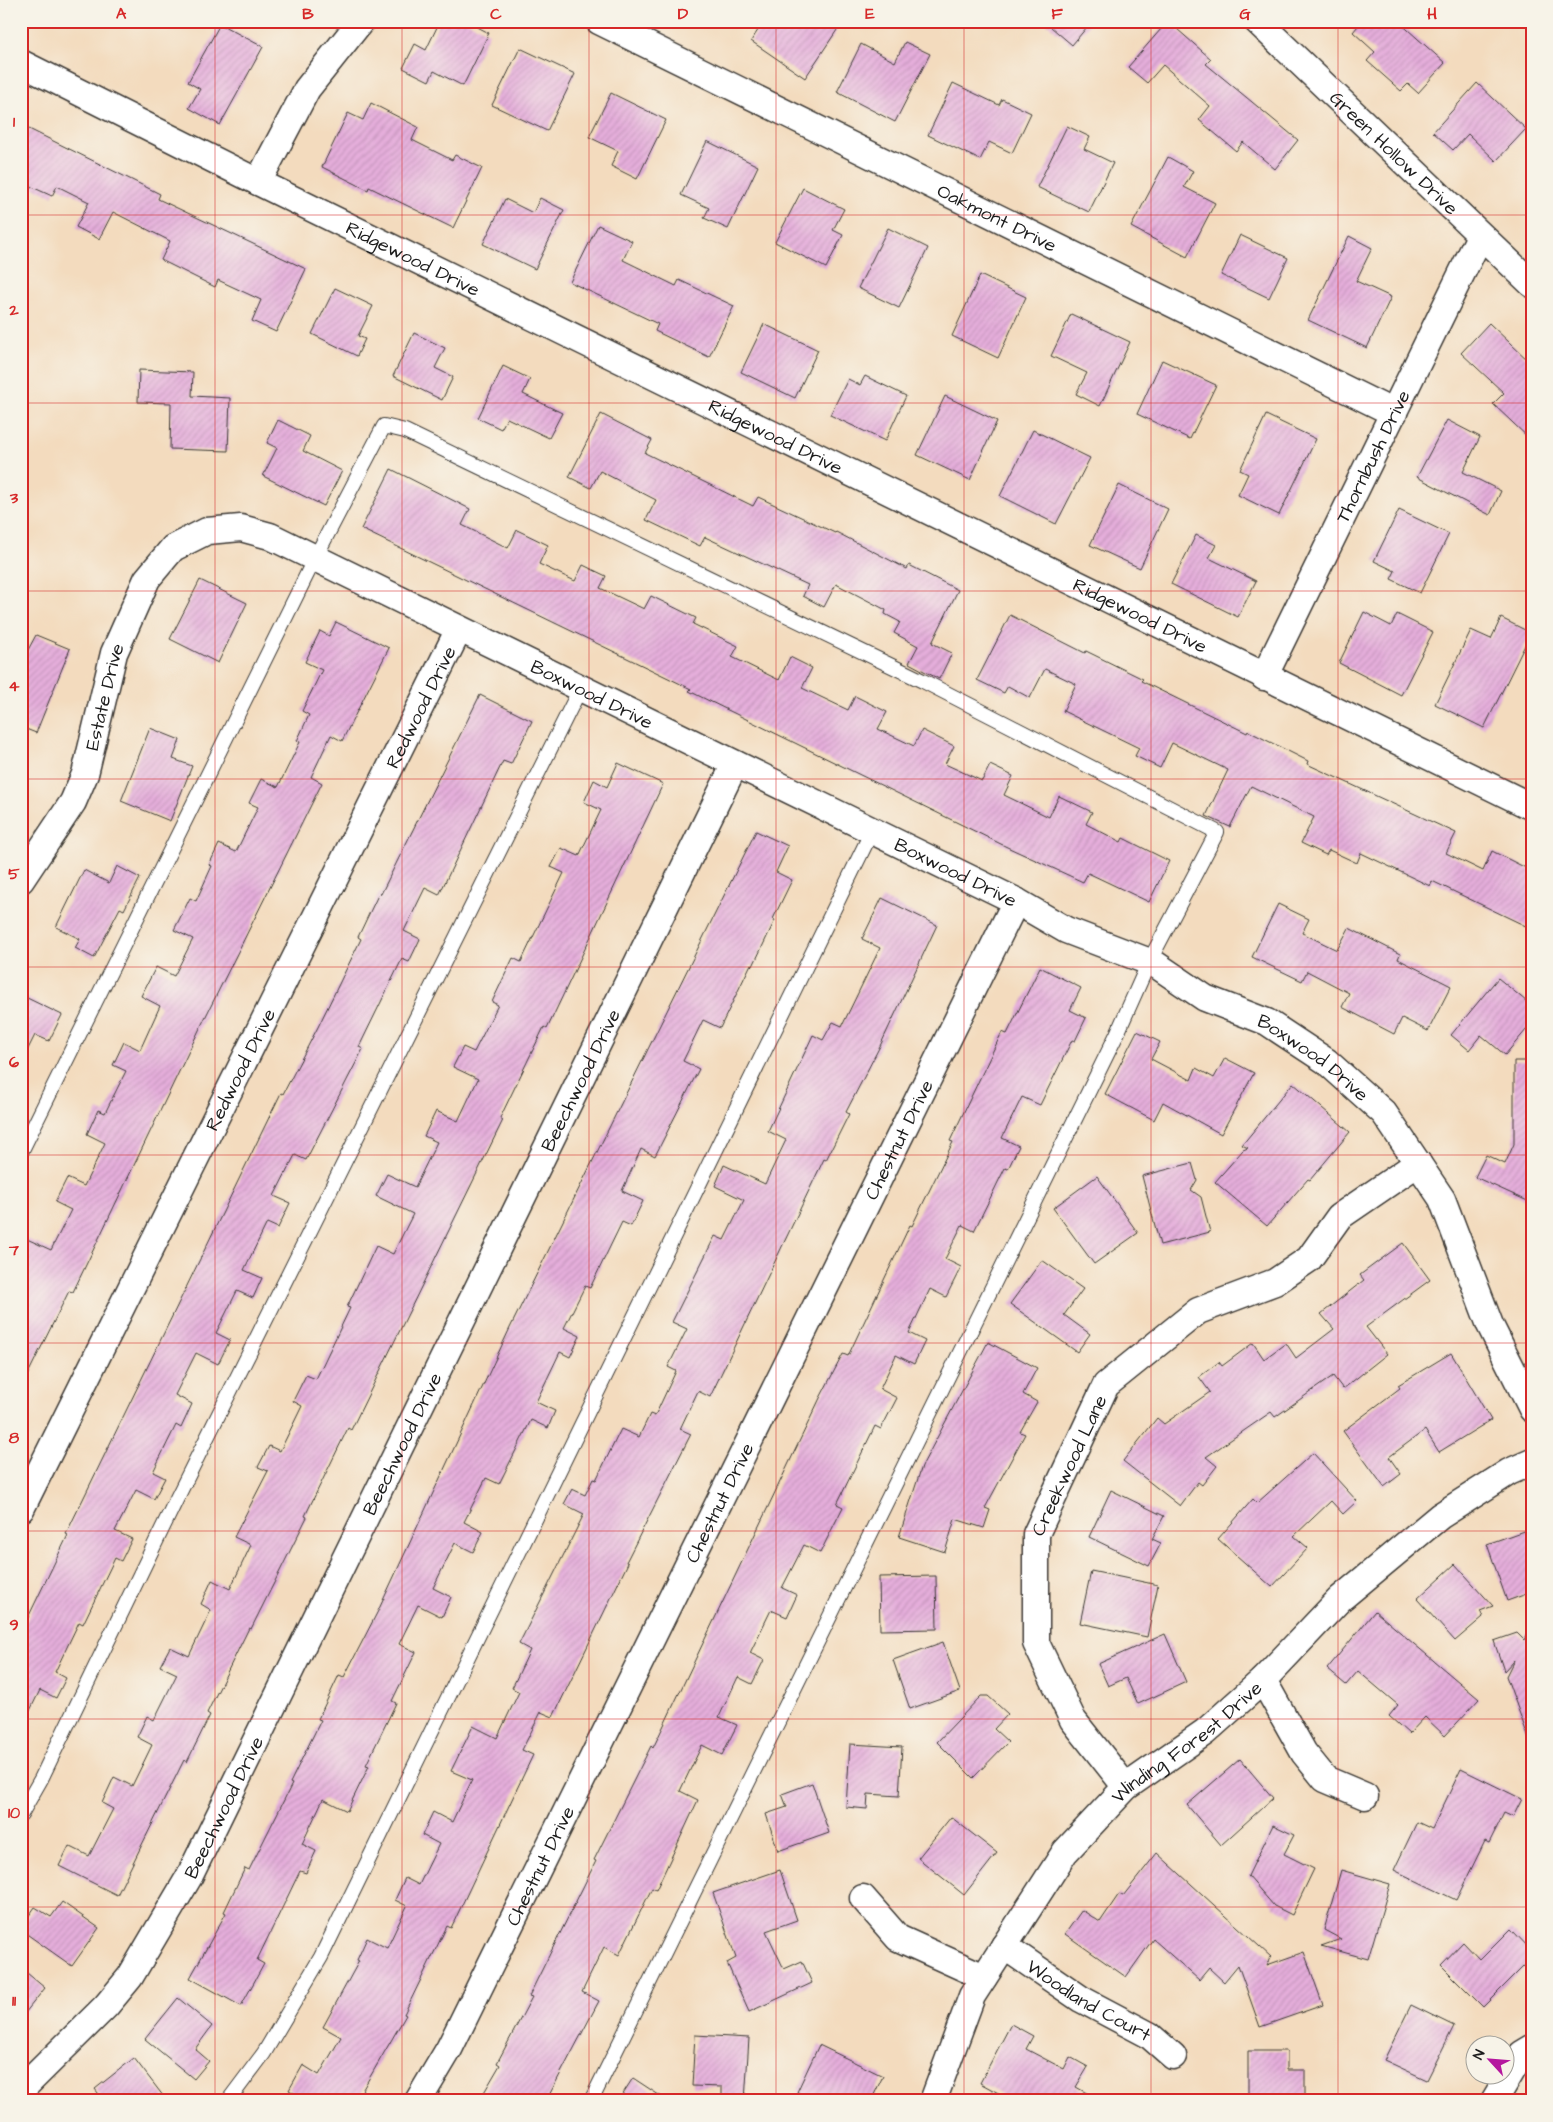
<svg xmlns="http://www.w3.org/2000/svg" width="1553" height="2122" font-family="'Architects Daughter',sans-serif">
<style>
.building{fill:url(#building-hatch)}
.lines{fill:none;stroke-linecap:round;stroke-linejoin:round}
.lane-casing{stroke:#3c3934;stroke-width:16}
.street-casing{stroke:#3c3934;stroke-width:29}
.lane{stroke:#fff;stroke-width:14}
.street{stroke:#fff;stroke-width:26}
.grid{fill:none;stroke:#d62828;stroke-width:1;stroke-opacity:0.55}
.labels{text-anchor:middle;stroke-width:5;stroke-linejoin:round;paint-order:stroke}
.street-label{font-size:19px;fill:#1c1c1c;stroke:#f7f3e8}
.neatline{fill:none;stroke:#d62828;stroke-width:2}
.grid-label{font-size:16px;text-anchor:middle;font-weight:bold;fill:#d62828}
</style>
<defs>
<pattern id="building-hatch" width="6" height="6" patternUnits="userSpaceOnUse" patternTransform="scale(1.25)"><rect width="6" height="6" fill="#e5aedb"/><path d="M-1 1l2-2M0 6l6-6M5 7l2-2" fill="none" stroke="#c495bb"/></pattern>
</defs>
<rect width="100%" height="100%" fill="#f7f3e8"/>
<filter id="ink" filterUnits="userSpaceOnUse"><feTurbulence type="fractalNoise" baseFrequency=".02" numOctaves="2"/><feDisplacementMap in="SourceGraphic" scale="10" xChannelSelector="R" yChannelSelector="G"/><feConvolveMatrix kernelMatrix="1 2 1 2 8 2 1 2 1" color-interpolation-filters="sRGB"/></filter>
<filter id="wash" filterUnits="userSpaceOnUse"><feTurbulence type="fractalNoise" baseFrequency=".0096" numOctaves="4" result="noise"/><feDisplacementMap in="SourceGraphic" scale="20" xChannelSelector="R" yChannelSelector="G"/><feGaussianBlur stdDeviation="1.12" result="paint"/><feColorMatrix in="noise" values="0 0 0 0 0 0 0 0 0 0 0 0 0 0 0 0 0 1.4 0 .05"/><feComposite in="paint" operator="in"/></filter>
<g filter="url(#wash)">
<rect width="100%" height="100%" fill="#f3dbbe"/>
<g id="blocks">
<path class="building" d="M440 21H466L489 33 463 86 434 71 429 81 403 68 415 44 426 50Z
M764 21H843L805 78 751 41Z
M1044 21H1092L1072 45Z
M1168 21 1211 59 1206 64 1298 140 1275 169 1243 142 1236 151 1199 120 1210 106 1163 65 1147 83 1128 67Z
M1362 21H1398L1445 63 1418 93 1408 84 1401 91 1367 61 1375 52 1353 32Z
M220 24 263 47 220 125 189 108 200 89 188 82Z
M905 42 930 54 895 122 837 92 861 44 895 62Z
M520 48 575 74 547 131 492 105Z
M953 83 999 105 1002 99 1031 113 1012 153 989 142 980 160 928 135Z
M1477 83 1526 129 1496 161 1468 134 1453 150 1433 132Z
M611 93 666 120 637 179 611 166 618 151 589 137Z
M371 103 418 127 412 140 452 160 455 155 482 168 453 228 369 187 368 190 322 167 348 113 363 120Z
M1067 126 1090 137 1084 149 1113 163 1089 212 1037 187Z
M27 128 160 194 158 199 306 269 276 332 252 321 261 300 218 280 215 287 161 260 170 241 113 212 99 239 76 227 89 202 57 186 52 196 21 182V138Z
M707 141 758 166 728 229 704 218 709 208 681 195Z
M1168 157 1193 171 1184 187 1215 203 1187 257 1131 227Z
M803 188 844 209 833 230 843 235 826 268 775 242Z
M540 198 564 210 535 269 483 244 505 199 533 213Z
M598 225 632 241 623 260 676 286 679 280 734 306 709 357 655 331 658 324 570 282Z
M888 228 928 248 899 308 858 288Z
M1240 235 1288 258 1269 298 1221 275Z
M1349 236 1372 248 1356 281 1391 297 1367 348 1308 320Z
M980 275 1026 297 998 358 952 336Z
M335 288 373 306 358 336 365 339 357 356 312 334Z
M1071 314 1130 342 1100 406 1076 394 1087 373 1051 356Z
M1489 323 1532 364V441L1493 404 1504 393 1461 353Z
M764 324 818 350 795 398 741 372Z
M414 333 445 348 435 368 453 377 442 400 393 376Z
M1162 360 1216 385 1190 439 1137 414Z
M503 366 530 379 523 394 562 413 549 438 507 418 501 429 478 418Z
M139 370 193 372 192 396 230 398 228 451 170 449 171 403 138 402Z
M865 376 906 396 885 441 830 415 848 379 860 385Z
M945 396 997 421 970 480 917 455Z
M601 414 652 440 645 453 753 506 758 497 835 533 836 532 907 569 909 565 958 590 932 643 952 653 939 679 909 663 918 646 894 633 900 622 885 614 886 610 836 584 824 607 803 596 808 585 705 537 700 546 646 520 656 500 600 471 591 488 569 477Z
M1266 415 1316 439 1279 515 1238 495 1248 474 1240 470Z
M278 420 310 436 303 451 342 471 324 506 263 476 277 448 267 443Z
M1447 420 1480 437 1463 472 1501 491 1490 515 1417 477Z
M1033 430 1090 458 1056 524 1000 496Z
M391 469 470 509 462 525 508 548 517 530 548 545 539 564 575 581 583 565 606 576 600 588 644 609 651 596 696 618 693 624 738 646 732 657 779 680 790 657 812 668 802 688 848 710 855 696 887 712 878 729 914 746 922 730 954 746 945 764 982 781 990 765 1013 776 1004 795 1049 817 1059 796 1092 812 1086 824 1121 842 1123 838 1169 861 1149 902 1088 873 1083 882 1007 847 689 691 691 689 361 529Z
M1119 485 1168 509 1140 568 1090 545Z
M1399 510 1449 534 1420 593 1391 579 1395 571 1374 561Z
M1196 535 1216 545 1209 558 1256 581 1238 617 1171 584Z
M200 580 247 603 218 663 170 639Z
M1364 612 1391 626 1397 614 1433 632 1401 695 1339 663Z
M1010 615 1085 653 1086 651 1143 679 1141 681 1247 733 1248 731 1308 761 1307 764 1456 833 1446 853 1483 871 1492 851 1532 871V929L1432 881 1430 886 1361 853 1357 863 1329 850 1326 855 1301 843 1314 817 1251 786 1230 827 1206 816 1228 770 1172 743 1160 768 1135 756 1139 748 1063 711 1076 684 1045 669 1030 698 1008 686 1004 693 977 680Z
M1501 618 1531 633 1484 728 1435 704 1471 630 1491 639Z
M336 622 389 648 342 741 331 735 311 777 322 783 201 1026 73 1292 69 1291 21 1388V1251L27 1239 51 1250 71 1210 55 1202 67 1178 84 1186 105 1143 87 1134 98 1110 105 1113 126 1071 113 1065 124 1042 140 1050 160 1006 141 996 156 967 174 976 193 939 174 930 190 898 196 901 212 866 209 865 219 844 236 852 258 807 249 803 261 779 278 787 300 742 297 741 309 715 302 711 322 670 305 662 320 631 329 636Z
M36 635 70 649 36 733 21 727V663Z
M480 695 532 721 511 764 503 761 439 895 425 888 404 931 420 939 409 962 402 959 359 1047 363 1049 306 1160 295 1155 274 1196 290 1203 278 1228 267 1223 244 1270 262 1278 253 1298 237 1291 216 1333 230 1340 218 1364 196 1353 175 1395 192 1404 181 1428 176 1425 153 1472 165 1478 154 1499 136 1490 115 1531 132 1539 121 1561 115 1558 83 1624 79 1622 55 1672 66 1678 56 1698 40 1690 21 1729V1632L68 1535 66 1534 281 1093 283 1094 318 1027 361 939 358 937 379 893 381 894Z
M150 728 180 740 173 759 192 766 170 821 121 801Z
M618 763 663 784 547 1029 544 1027 500 1118 503 1120 351 1430 348 1428 305 1516 307 1517 251 1629 249 1628 207 1713 210 1715 187 1762 184 1760 117 1895 59 1866 69 1846 89 1856 113 1809 102 1803 114 1777 132 1786 152 1745 137 1737 147 1716 154 1720 177 1674 160 1666 170 1647 189 1656 211 1610 201 1604 212 1580 230 1589 251 1545 234 1537 268 1471 258 1467 269 1446 280 1451 302 1406 293 1401 306 1375 316 1379 350 1308 347 1307 376 1246 393 1254 413 1214 376 1196 387 1174 415 1187 437 1142 424 1136 436 1111 458 1121 478 1079 453 1067 463 1047 474 1052 498 1005 492 1002 513 958 521 962 564 873 551 867 561 848 579 856 601 810 584 802 594 780 607 787Z
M756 831 788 846 776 872 792 880 773 919 775 920 753 966 751 964 720 1028 703 1020 683 1061 699 1069 655 1156 641 1149 622 1191 643 1201 631 1226 622 1222 590 1288 585 1286 564 1328 580 1336 570 1357 560 1352 536 1402 555 1411 548 1428 531 1420 499 1484 486 1478 464 1522 483 1532 473 1552 455 1543 433 1588 451 1597 442 1617 418 1605 399 1644 416 1652 392 1701 396 1703 366 1765 369 1766 347 1811 323 1799 302 1844 316 1851 306 1873 300 1871 257 1960 264 1964 241 2006 190 1978 226 1913 224 1912 245 1868 249 1870 292 1784 290 1783 321 1720 318 1719 339 1675 344 1677 378 1611 510 1328Z
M117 866 140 878 124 910 120 908 94 958 75 948 80 939 56 927 84 870 109 883Z
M882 898 937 925 880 1046 846 1112 849 1114 826 1160 824 1159 710 1397 698 1391 680 1429 691 1434 626 1562 628 1563 553 1717 541 1712 522 1750 533 1755 451 1928 447 1926 404 2014 406 2015 356 2101H307L289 2090 303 2065 319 2075 341 2037 323 2027 359 1961 357 1960 367 1938 387 1948 407 1906 395 1900 405 1878 419 1885 439 1844 422 1835 433 1812 452 1822 472 1780 451 1771 473 1726 497 1738 519 1692 512 1688 530 1650 519 1644 584 1514 564 1504 572 1489 585 1495 593 1479 596 1480 621 1429 639 1437 650 1414 655 1416 676 1371 668 1367 687 1329 672 1322 715 1236 724 1240 744 1200 715 1186 724 1165 765 1184 786 1140 768 1131 813 1035 823 1040 833 1022 842 1026 880 948 862 939Z
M1278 904 1309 919 1302 933 1337 950 1349 928 1400 954 1398 959 1451 986 1428 1031 1402 1018 1394 1034 1342 1007 1349 993 1307 971 1302 981 1252 957Z
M1040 967 1081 988 1070 1010 1086 1018 1075 1041 1072 1040 1040 1105 1022 1097 1002 1138 1019 1146 1008 1169 1005 1168 974 1231 962 1225 945 1259 961 1267 946 1297 930 1289 909 1333 925 1341 914 1364 896 1355 880 1389 897 1398 881 1429 875 1426 837 1504 843 1507 820 1553 804 1545 782 1588 797 1595 787 1617 771 1610 750 1653 764 1660 752 1684 738 1677 719 1717 737 1725 722 1755 702 1745 680 1791 698 1800 656 1890 652 1888 619 1955 604 1947 582 1992 599 2001 546 2101H479L500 2065 497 2063 532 1997 529 1996 596 1861 594 1860 651 1746 653 1748 820 1398 843 1354 848 1356 910 1225 912 1226 953 1142 950 1141 1002 1032 1007 1034Z
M1498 978 1532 1006V1023L1505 1055 1481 1035 1469 1050 1451 1035Z
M21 995 62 1015 49 1041 35 1035 21 1063Z
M1137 1031 1160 1042 1151 1059 1191 1080 1196 1068 1214 1078 1225 1058 1254 1073 1221 1134 1163 1102 1154 1120 1105 1094Z
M1514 1061H1532V1203L1475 1177 1486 1155 1505 1164 1514 1144Z
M1293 1083 1350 1132 1310 1180 1308 1179 1267 1226 1215 1182 1243 1150 1248 1148 1242 1145Z
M1192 1163 1197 1180 1191 1190 1201 1197 1210 1232 1160 1245 1142 1176Z
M1097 1176 1138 1233 1094 1264 1053 1208Z
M1403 1243 1430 1280 1366 1327 1387 1354 1343 1389 1333 1376 1275 1417 1271 1412 1206 1457 1217 1466 1202 1485 1198 1482 1180 1506 1123 1461 1157 1418 1164 1424 1210 1392 1199 1377 1219 1362 1222 1366 1253 1343 1264 1359 1286 1343 1296 1358 1334 1329 1321 1314 1364 1280 1360 1275Z
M1042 1260 1083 1289 1064 1315 1090 1334 1077 1352 1010 1304Z
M988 1342 1037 1368 1023 1394 1037 1402 1020 1432 1025 1434 985 1508 990 1510 984 1528 955 1519 945 1552 899 1537 922 1466Z
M1451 1353 1491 1420 1439 1452 1425 1430 1389 1457 1401 1474 1384 1487 1343 1431 1400 1388 1398 1385Z
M1313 1453 1357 1501 1343 1514 1331 1501 1294 1536 1308 1548 1272 1587 1218 1539 1253 1499 1257 1503Z
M1111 1490 1164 1516 1152 1539 1161 1543 1149 1566 1089 1537Z
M1532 1528V1592L1507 1601 1487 1544Z
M1455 1564 1493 1606 1480 1611 1483 1617 1455 1641 1417 1599Z
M1091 1571 1158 1585 1147 1637 1080 1623Z
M936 1576 937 1629 880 1630 879 1577Z
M1375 1611 1479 1699 1445 1736 1425 1717 1409 1734 1389 1716 1398 1705 1358 1671 1346 1685 1327 1669Z
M1532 1624V1738L1529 1739 1506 1676 1514 1660 1504 1671 1494 1641 1517 1633 1524 1640Z
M1165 1634 1186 1682 1138 1704 1126 1678 1108 1686 1098 1664Z
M943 1642 960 1691 910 1709 893 1660Z
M981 1696H988L1008 1714 994 1729 1008 1742 973 1778 937 1742Z
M850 1744 902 1747 899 1796 868 1794 867 1809 846 1807Z
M1240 1759 1273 1798 1221 1845 1187 1805Z
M1461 1769 1522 1799 1513 1817 1504 1813 1489 1843 1485 1841 1456 1900 1394 1870 1417 1822 1432 1829Z
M812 1783 829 1833 778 1851 766 1814 787 1807 782 1794Z
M951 1817 997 1853 964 1895 918 1858Z
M1273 1825 1294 1835 1284 1854 1314 1869 1292 1915 1274 1906 1248 1876Z
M1157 1853 1271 1957 1267 1965 1304 1952 1323 2005 1260 2027 1238 1965 1224 1982 1209 1968 1199 1980 1153 1939 1126 1977 1065 1934 1082 1910 1100 1922 1119 1894 1123 1896Z
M780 1870 797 1920 766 1931 784 1969 802 1961 812 1983 749 2012 727 1963 736 1958 713 1893Z
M1341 1870 1390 1884 1368 1959 1321 1946 1341 1939 1324 1930Z
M62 1902 99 1928 72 1966 21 1930V1927L35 1907 51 1917Z
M1511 1929 1532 1951V1958L1483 2007 1441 1965 1463 1942 1480 1960Z
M21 1968 45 1988 21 2018Z
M178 1998 212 2026 195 2049 209 2061 194 2079 145 2039Z
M1411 2005 1454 2026 1427 2080 1384 2060Z
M1011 2024 1033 2036 1026 2049 1064 2069 1070 2057 1088 2067 1076 2087 1101 2101H1013L980 2083Z
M695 2035 749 2038 745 2101H722V2087L692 2086Z
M819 2045 883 2076 871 2101H815L797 2092Z
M1248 2051H1287V2070H1305V2101H1248Z
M134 2058 167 2101H104L95 2089Z
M633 2078 668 2101H618Z"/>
</g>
</g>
<g filter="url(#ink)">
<use href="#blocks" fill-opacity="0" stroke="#3c3934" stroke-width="1"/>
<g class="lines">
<g class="lane-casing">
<path id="lane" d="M21 1152 315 558 384 426 405 431 923 681 1217 832 1149 962 1117 1034 591 2101
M21 1814 41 1779 177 1498 580 689
M228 2101 264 2053 321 1957 872 831"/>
</g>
<g class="street-casing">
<g id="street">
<path id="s1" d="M599 21 1394 413"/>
<path id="s2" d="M1257 21 1532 284"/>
<path id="s3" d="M21 63 258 182 1532 807"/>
<path d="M258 182 307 89 361 21"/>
<path id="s4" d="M1264 677 1480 236"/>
<path id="s5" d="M21 880 73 802 85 774 114 653 147 579 173 548 207 531 241 528 270 536 1016 901 1066 930 1155 964 1205 998 1267 1022 1326 1061 1384 1113 1442 1199 1490 1325 1532 1409"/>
<path id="s6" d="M21 1509 459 629"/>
<path d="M1263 1680 1304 1753 1325 1779 1365 1796"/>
<path id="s7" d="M1126 1787 1073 1720 1036 1643V1534L1106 1385 1198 1311 1275 1282 1309 1259 1339 1217 1418 1163"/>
<path d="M863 1898 898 1938 984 1977"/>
<path id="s8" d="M1004 1946 1081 1999 1149 2035 1173 2056"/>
<path id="s9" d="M21 2090 106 2006 130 1977 189 1877 735 764"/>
<path id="s10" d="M418 2101 449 2049 1016 901"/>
<path id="s11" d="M933 2101 972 1996 1065 1852 1126 1787 1205 1732 1263 1680 1340 1599 1440 1516 1509 1472 1532 1462"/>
<path d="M1494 2101 1522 2054 1532 2048"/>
</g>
</g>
<use href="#lane" class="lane"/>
<use href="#street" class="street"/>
</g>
</g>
<path class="grid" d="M215 21V2101M402 21V2101M589 21V2101M776 21V2101M964 21V2101M1151 21V2101M1338 21V2101M21 215H1532M21 403H1532M21 591H1532M21 779H1532M21 967H1532M21 1155H1532M21 1343H1532M21 1531H1532M21 1719H1532M21 1907H1532"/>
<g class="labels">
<g class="street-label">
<text dy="7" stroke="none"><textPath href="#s2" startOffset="190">Green Hollow Drive</textPath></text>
<text dy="7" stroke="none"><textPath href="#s1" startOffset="444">Oakmont Drive</textPath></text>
<text dy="7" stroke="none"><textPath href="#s3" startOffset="438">Ridgewood Drive</textPath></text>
<text dy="7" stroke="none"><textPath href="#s3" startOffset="842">Ridgewood Drive</textPath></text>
<text dy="7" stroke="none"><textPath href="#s4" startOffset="246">Thornbush Drive</textPath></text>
<text dy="7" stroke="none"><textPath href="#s3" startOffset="1248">Ridgewood Drive</textPath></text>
<text dy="7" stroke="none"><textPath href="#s5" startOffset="831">Boxwood Drive</textPath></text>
<text dy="7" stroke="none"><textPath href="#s5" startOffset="204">Estate Drive</textPath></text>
<text dy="7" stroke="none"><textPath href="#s6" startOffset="896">Redwood Drive</textPath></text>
<text dy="7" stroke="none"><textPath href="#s5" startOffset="1236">Boxwood Drive</textPath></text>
<text dy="7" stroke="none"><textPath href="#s5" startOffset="1641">Boxwood Drive</textPath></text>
<text dy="7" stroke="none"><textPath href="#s6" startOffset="491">Redwood Drive</textPath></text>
<text dy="7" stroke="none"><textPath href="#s9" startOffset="1161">Beechwood Drive</textPath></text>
<text dy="7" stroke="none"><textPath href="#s10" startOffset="1075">Chestnut Drive</textPath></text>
<text dy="7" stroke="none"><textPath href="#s9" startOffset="756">Beechwood Drive</textPath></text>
<text dy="7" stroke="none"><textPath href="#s7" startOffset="356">Creekwood Lane</textPath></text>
<text dy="7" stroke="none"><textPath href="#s10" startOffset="670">Chestnut Drive</textPath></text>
<text dy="7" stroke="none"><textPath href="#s11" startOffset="448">Winding Forest Drive</textPath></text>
<text dy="7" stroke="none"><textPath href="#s9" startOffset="351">Beechwood Drive</textPath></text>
<text dy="7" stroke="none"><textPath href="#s10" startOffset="265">Chestnut Drive</textPath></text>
<text dy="7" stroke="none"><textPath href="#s8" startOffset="101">Woodland Court</textPath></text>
</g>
</g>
<rect width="1553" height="2122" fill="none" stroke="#f7f3e8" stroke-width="55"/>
<g transform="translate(1490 2060) rotate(296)"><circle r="24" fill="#f7f3e8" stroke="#9f9d96"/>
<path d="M0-4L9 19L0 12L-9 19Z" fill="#b5179e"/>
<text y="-8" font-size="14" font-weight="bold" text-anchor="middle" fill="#1c1c1c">N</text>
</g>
<rect x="28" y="28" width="1498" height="2066" class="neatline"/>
<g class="grid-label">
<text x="121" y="19">A</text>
<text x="308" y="19">B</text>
<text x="496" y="19">C</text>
<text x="683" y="19">D</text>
<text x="870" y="19">E</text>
<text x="1057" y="19">F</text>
<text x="1245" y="19">G</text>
<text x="1432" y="19">H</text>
<text x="14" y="127">1</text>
<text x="14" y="315">2</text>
<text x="14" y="503">3</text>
<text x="14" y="691">4</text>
<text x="14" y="879">5</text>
<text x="14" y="1067">6</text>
<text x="14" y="1255">7</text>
<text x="14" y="1443">8</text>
<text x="14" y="1630">9</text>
<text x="14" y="1818">10</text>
<text x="14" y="2006">11</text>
</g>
</svg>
